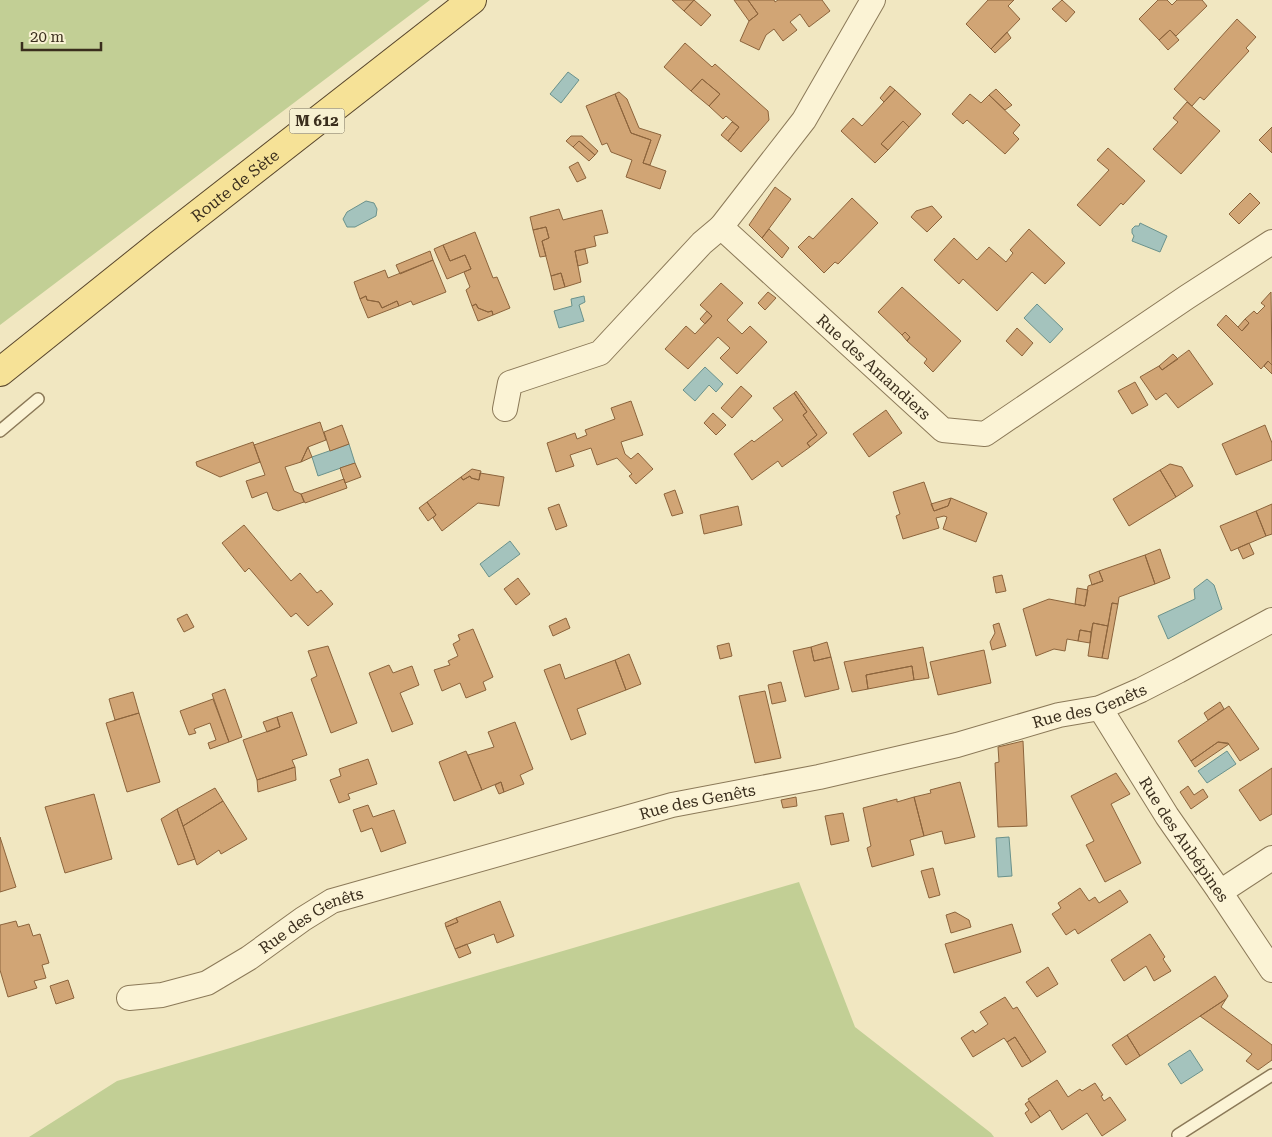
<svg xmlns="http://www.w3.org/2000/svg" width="1272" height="1137" font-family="'Roboto Serif',serif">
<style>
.green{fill:#c2cf95}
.water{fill:#a4c3bd;stroke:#6a928c}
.building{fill:#d1a575;stroke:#8c643c}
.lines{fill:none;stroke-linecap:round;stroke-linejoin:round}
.service-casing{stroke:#8b7958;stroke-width:14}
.minor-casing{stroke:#8b7958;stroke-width:26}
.primary-casing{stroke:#59462c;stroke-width:30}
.service{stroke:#fbf3d5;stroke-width:11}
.minor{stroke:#fbf3d5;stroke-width:24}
.primary{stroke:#f6e297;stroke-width:28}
.labels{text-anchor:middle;stroke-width:5;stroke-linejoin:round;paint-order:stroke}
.shield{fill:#f7f1d1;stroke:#736853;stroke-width:1}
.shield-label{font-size:15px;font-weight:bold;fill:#3a2e1d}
.street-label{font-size:16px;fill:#3a2e1d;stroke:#f7f1d1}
</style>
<rect width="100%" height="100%" fill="#f1e7c1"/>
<path class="green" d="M0 0H430L0 325Z
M799 882 855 1027 991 1133 994 1137H29L117 1081Z"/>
<path class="water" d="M568 72 579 80 561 103 550 94Z
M366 201 374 203 377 209 376 216 355 227H347L343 219 347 212Z
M1140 223 1167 236 1160 252 1132 241 1134 236 1132 233V229L1135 226H1139Z
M584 296 585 302 579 305 584 321 559 328 554 311 572 306 571 299Z
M1037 304 1063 329 1050 343 1024 318Z
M705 367 723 384 716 392 709 385 695 401 683 390Z
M349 444 355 463 318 476 312 457Z
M510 541 520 554 489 577 480 564Z
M1207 579 1214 585 1222 609 1168 639 1158 616 1195 599 1194 589Z
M1227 751 1236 764 1207 783 1198 771Z
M1009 837 1012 876 998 877 996 838Z
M1190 1050 1203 1070 1181 1084 1168 1064Z"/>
<path class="building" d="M672 0H694L684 11Z
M694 0 711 15 701 26 684 11Z
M734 0H748L758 14 749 21Z
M748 0H774L775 2 778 0H822L830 11 809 27 800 14 790 22 797 30 783 41 774 29 766 35 759 50 740 41 749 21 758 14Z
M988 0H1014L1008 6 1020 19 991 49 966 24Z
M1062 0 1075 12 1066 22 1052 9Z
M1158 0H1167L1172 5 1177 0H1202L1207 6 1176 36 1170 30 1159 40 1139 19Z
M1237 19 1256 37 1246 48 1249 51 1204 100 1200 97 1192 106 1174 89Z
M1170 30 1179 40 1168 50 1159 40Z
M1007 32 1011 38 995 53 991 49Z
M685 43 712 67 715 64 768 111 769 120 741 152 728 141 739 127 726 116 723 119 709 106 720 94 702 79 691 91 664 67Z
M702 79 720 94 709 106 691 91Z
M890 86 895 90 884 102 880 98Z
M996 89 1012 105 1005 110 989 95Z
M895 90 921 114 909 127 903 121 881 144 888 150 875 163 841 131 853 118 862 126Z
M619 92 627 99 639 128 661 135 650 165 643 163 651 140 631 133 615 94Z
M615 94 631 133 651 140 643 163 666 171 660 189 626 177 632 160 611 152 607 143 602 145 586 106Z
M970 94 981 103 989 95 1020 125 1013 133 1019 139 1005 154 967 120 963 124 952 114Z
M1187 102 1220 131 1181 174 1153 149 1178 122 1173 118Z
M903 121 909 127 888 150 881 144Z
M732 122 739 127 728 141 721 135Z
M1272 127V153L1259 140Z
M571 136H582L598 151 595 155 579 141 573 147 566 141Z
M579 141 595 155 589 161 573 147Z
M1108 148 1145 181 1123 205 1121 203 1100 226 1077 205 1109 170 1097 160Z
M578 162 586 178 577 182 569 167Z
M775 187 791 199 762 238 749 225Z
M1250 193 1260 203 1239 224 1229 214Z
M852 198 878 223 838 264 835 262 824 273 798 247 809 236 813 239Z
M932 206 942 217 927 232 911 217 916 211Z
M559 209 563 220 602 210 608 233 594 236 596 246 575 251 581 282 565 287 561 273 551 276 542 241 549 238 546 227 533 230 530 217Z
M546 227 549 238 542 241 546 256 540 257 533 230Z
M769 229 789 248 782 258 762 238Z
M1029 229 1065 263 1045 284 1032 272 997 311 963 279 959 284 934 260 954 238 977 260 989 247 1006 262 1013 253 1010 250Z
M475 232 493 278 497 277 510 308 493 315 492 311 488 312 478 308 476 304 472 306 466 290 470 287 464 272 471 269 465 255 450 261 443 245Z
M443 245 450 261 465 255 471 269 447 279 434 249Z
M585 249 588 263 578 266 575 251Z
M430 251 433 260 400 274 396 265Z
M433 260 446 292 413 305 411 301 399 306 397 301 382 308 379 302 367 300 366 296 360 299 354 282 385 270 388 278Z
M561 273 565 287 554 290 551 276Z
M721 283 743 303 727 320 742 334 750 326 767 342 737 374 720 358 730 348 718 337 688 369 665 349 686 326 695 334 712 316 700 305Z
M902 287 961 341 933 372 924 363 927 359 907 341 910 337 905 332 902 335 878 312Z
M768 292 776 298 765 310 758 303Z
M1271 292 1272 365 1268 361 1261 369 1217 325 1226 315 1242 331 1249 323 1245 319 1254 311 1257 314 1265 306 1261 303Z
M366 296 367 300 379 302 382 308 397 301 399 306 368 318 360 299Z
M476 304 478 308 488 312 492 311 493 315 478 321 472 306Z
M707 311 712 316 705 324 700 319Z
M1245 319 1249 323 1242 331 1238 327Z
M1017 328 1033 343 1022 356 1006 341Z
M905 332 910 337 907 341 902 335Z
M1189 350 1213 384 1178 408 1166 393 1156 400 1140 377 1159 366 1162 370Z
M1173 354 1178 359 1162 370 1159 366Z
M1268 361 1272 365V374L1264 366Z
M1135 382 1148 405 1132 414 1118 391Z
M741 386 752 396 732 418 721 408Z
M796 391 827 433 810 447 807 443 817 435 803 415 807 412 794 393Z
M794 393 807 412 803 415 817 435 807 443 810 447 782 467 778 461 752 480 734 454 752 440 754 442 783 420 773 408Z
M631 401 643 435 621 442 625 454 631 459 638 453 653 469 636 484 629 476 632 474 617 458 597 465 591 448 570 455 574 466 556 472 547 443 575 433 577 439 587 435 585 430 615 419 611 408Z
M886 410 902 433 869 457 853 434Z
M713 413 726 425 716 435 704 423Z
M320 422 326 440 308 447 301 462 285 467 294 491 301 494 304 502 278 511 273 509 267 492 252 498 246 481 265 475 254 445Z
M342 425 349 444 330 451 324 432Z
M1265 425 1272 443V460L1236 475 1222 444Z
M253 442 260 462 220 477 197 466 196 462Z
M308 447 312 457 301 462Z
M355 463 361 477 345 483 340 468Z
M1170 464 1182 467 1193 486 1176 497 1160 470Z
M472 469 481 471 479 480 471 478 470 476 463 480 461 477Z
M1160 470 1176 497 1129 526 1113 499Z
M480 473 504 477 499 506 478 503 442 531 433 518 436 515 427 502 461 477 463 480 470 476 471 478 479 480Z
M344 479 347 488 305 503 301 494Z
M924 482 934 511 948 506 951 498 987 513 976 542 943 529 947 517 944 516 936 518 939 528 903 539 896 516 900 514 893 492Z
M675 490 683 513 672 516 664 494Z
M951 498 948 506 934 511 931 504Z
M427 502 436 515 428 521 419 508Z
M559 504 567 526 556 530 548 508Z
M1272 504V534L1266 536 1256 511Z
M738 506 742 525 704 534 700 515Z
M1256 511 1266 536 1231 551 1220 526Z
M244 525 291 581 300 573 317 593 321 590 333 604 308 626 296 613 291 617 249 568 245 572 222 543Z
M1249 543 1254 554 1243 559 1238 548Z
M1160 549 1170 578 1155 584 1145 555Z
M1145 555 1155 584 1119 597 1118 604 1112 603 1108 626 1093 623 1091 632 1080 630 1078 641 1067 639 1065 651 1054 649 1036 656 1023 609 1049 599 1085 606 1088 586 1103 581 1099 571Z
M1099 571 1103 581 1092 585 1089 575Z
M1002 575 1006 591 996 593 993 577Z
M518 578 530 594 516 605 504 589Z
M1077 588 1088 590 1085 606 1075 604Z
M1112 603 1118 604 1108 659 1102 658Z
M187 614 194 627 184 632 177 619Z
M566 618 570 628 553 636 549 626Z
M999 623 1006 646 992 650 990 642 995 633 993 625Z
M1093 623 1108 626 1102 658 1088 656Z
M473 629 493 677 483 682 486 690 466 698 460 683 442 691 434 670 450 665 448 661 458 656 453 644 460 640 458 635Z
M1080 630 1091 632 1090 643 1078 641Z
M827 642 831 657 814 661 811 647Z
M729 643 732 656 720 659 717 646Z
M328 646 357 723 331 733 311 679 317 676 308 651Z
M811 647 814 661 831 657 839 689 805 697 793 651Z
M923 647 929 678 914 680 912 666 866 675 868 689 852 692 844 662Z
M984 650 991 683 938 695 930 662Z
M629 654 641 684 626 690 615 660Z
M615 660 626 690 577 709 586 734 571 740 544 670 560 664 565 679Z
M389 665 393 673 412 666 419 685 400 693 413 724 392 732 369 673Z
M912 666 914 680 868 689 866 675Z
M781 682 786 701 772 704 768 685Z
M225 689 242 737 229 742 212 694Z
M765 691 781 758 755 763 739 696Z
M133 692 139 713 115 720 109 699Z
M213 699 229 742 210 749 208 743 216 740 210 723 194 729 196 733 189 735 180 711Z
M1220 702 1224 709 1208 720 1204 713Z
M1229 706 1259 749 1240 761 1228 743 1218 742 1191 761 1178 741Z
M292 712 307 755 292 760 295 767 257 780 243 740 280 727 277 717Z
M139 713 160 782 127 792 106 723Z
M277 717 280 727 267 732 263 722Z
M515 722 533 769 520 775 524 784 504 792 501 782 482 790 468 755 494 747 488 732Z
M1023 741 1027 826 998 827 995 763 999 762 998 747Z
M1218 742 1229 744 1195 767 1191 761Z
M466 751 482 790 454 801 439 762Z
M368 759 377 784 348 794 350 799 339 803 330 780 341 776 339 769Z
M295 767 296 780 258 792 257 780Z
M1272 768V814L1260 821 1239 790Z
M1116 773 1130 794 1111 804 1141 863 1105 882 1086 845 1094 841 1071 796Z
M501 782 504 792 499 794 495 785Z
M960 782 975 837 945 844 942 831 924 836 914 797 931 793 930 790Z
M1188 786 1194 795 1203 789 1208 797 1191 809 1180 792Z
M215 788 223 801 183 826 177 809Z
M94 794 112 859 65 873 45 807Z
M796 797 797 806 783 808 781 800Z
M914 797 924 836 910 840 914 855 872 867 867 848 871 846 863 808 897 799V802Z
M223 801 247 839 221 854 219 850 197 865 183 826Z
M368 805 373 817 394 810 406 843 381 852 372 828 361 832 353 810Z
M177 809 195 859 178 865 161 819Z
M843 813 849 841 831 845 825 816Z
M0 837 16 887 0 892Z
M933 868 940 895 929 898 921 871Z
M1080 888 1089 901 1095 897 1099 903 1120 890 1128 902 1078 934 1075 929 1066 935 1052 914 1061 908 1058 903Z
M500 901 514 936 497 943 494 934 455 949 446 927 458 922 456 918Z
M955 912 969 920 971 927 951 933 946 915Z
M456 918 458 922 446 927 445 923Z
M16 921 18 927 29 924 33 936 40 934 49 963 42 965 46 978 34 981 37 988 8 997 0 970V925Z
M1012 924 1021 952 954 973 945 944Z
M1150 934 1165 957 1163 959 1171 971 1154 981 1146 966 1124 981 1111 960Z
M467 944 471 953 459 958 455 949Z
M1048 967 1058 984 1037 997 1026 982Z
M1215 976 1228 996 1226 999 1140 1056 1127 1035Z
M68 980 74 998 56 1004 50 986Z
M1005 997 1013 1009 1017 1007 1046 1052 1031 1062 1015 1037 1007 1042 1004 1038 973 1057 961 1038 973 1030 975 1033 988 1024 980 1012Z
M1226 999 1221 1007 1272 1045V1060L1258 1070 1246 1061 1252 1054 1200 1016Z
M1127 1035 1140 1056 1126 1065 1112 1045Z
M1015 1037 1031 1062 1022 1067 1007 1042Z
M1057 1080 1068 1097 1080 1089 1082 1091 1095 1083 1103 1095 1101 1096 1104 1101 1110 1097 1126 1120 1102 1136 1087 1113 1062 1130 1050 1110 1040 1117 1028 1099Z
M1029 1101 1040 1117 1031 1123 1025 1113 1029 1110 1025 1104Z"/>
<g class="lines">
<g class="service-casing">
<path id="service" d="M0 431 38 399
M1179 1137 1178 1135 1272 1075"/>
</g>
<g class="minor-casing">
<g id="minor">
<path id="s1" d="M873 0 804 120 721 227 943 430 985 434 1187 297 1272 242"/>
<path d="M505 409 510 383 600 353 702 243 721 227"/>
<path id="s2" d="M1100 708 1167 816 1220 892 1272 970"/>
<path d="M1220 892 1272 858"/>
<path id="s3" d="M129 998 162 995 207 983 249 958 303 919 332 901 672 805 819 777 957 745 1059 715 1100 708 1141 690 1178 671 1272 620"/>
</g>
</g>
<g class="primary-casing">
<g id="primary">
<path id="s4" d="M0 372 161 243 472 0"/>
</g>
</g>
<use href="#service" class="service"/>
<use href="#minor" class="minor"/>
<use href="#primary" class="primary"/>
</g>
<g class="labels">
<rect class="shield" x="289.5" y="108.5" width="55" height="25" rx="4"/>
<g class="shield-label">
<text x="317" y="126">M 612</text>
</g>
<g class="street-label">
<text dy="6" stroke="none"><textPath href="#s4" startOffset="300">Route de Sète</textPath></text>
<text dy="6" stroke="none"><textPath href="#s1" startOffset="481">Rue des Amandiers</textPath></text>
<text dy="6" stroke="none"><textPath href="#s3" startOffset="1012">Rue des Genêts</textPath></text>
<text dy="6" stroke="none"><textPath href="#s3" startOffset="608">Rue des Genêts</textPath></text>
<text dy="6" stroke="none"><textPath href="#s2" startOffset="156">Rue des Aubépines</textPath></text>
<text dy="6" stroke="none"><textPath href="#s3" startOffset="202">Rue des Genêts</textPath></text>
</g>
</g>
<path d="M22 42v8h79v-8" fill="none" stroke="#3a2e1d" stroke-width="2.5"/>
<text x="30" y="42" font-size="15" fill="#3a2e1d" stroke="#f7f1d1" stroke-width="4" paint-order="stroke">20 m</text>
</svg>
